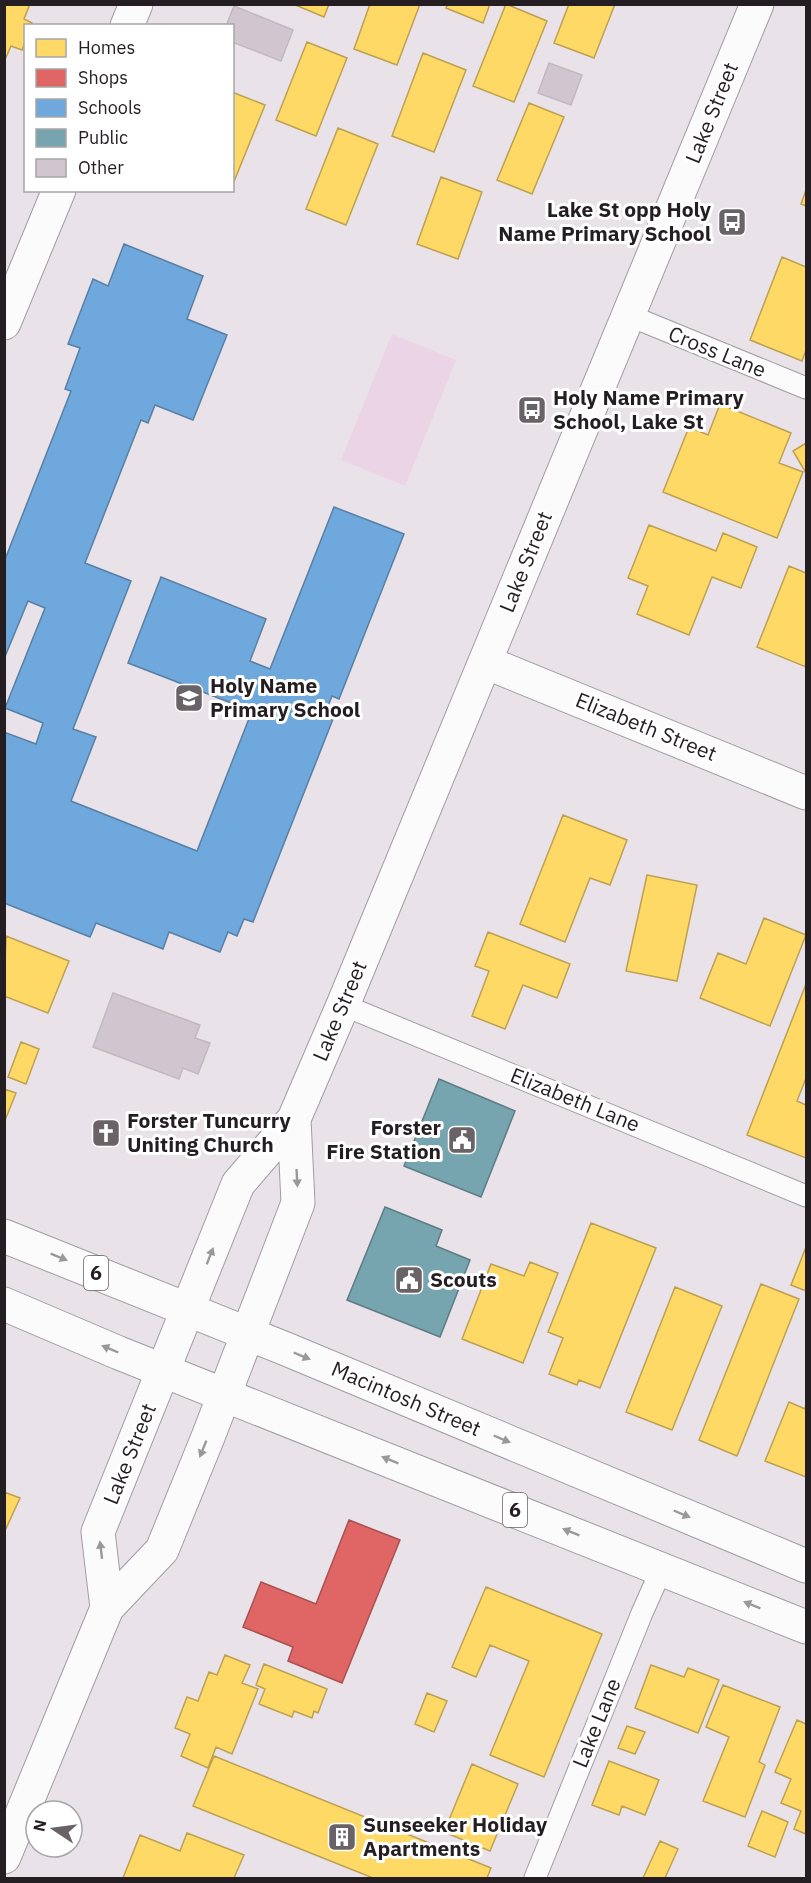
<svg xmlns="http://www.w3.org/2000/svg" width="811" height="1883" font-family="'IBM Plex Sans',sans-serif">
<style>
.green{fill:#ecd4e7}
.homes{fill:#ffd966;stroke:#bda152;stroke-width:1.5}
.shops{fill:#e06666;stroke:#a85052;stroke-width:1.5}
.schools{fill:#6fa8dc;stroke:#587fa4;stroke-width:1.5}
.public{fill:#76a5af;stroke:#5d7c85;stroke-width:1.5}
.building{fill:#d1c6cf;stroke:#c0b9bf;stroke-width:1.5}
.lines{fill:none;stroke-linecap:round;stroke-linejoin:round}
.lane-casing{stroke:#a19ca1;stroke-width:23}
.street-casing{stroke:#a19ca1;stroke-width:35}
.secondary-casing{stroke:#a19ca1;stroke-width:35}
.primary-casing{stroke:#a19ca1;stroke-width:35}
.lane{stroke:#fcfbfc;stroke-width:21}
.street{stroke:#fcfbfc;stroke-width:33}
.secondary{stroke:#fcfbfc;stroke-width:33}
.primary{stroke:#fcfbfc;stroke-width:33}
.oneway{fill:#9b989a}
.labels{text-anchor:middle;stroke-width:6;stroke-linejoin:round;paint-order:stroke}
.shield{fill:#fff;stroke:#666265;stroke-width:1.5}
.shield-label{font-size:20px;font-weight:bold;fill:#241e23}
.street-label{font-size:21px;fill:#241e23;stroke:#fff}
.poi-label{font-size:21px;font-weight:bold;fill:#241e23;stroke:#fff;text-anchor:start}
</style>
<rect width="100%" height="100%" fill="#eae2e9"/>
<path class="green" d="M392 334 456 360 405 486 341 460Z"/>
<path class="homes" d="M4 4H30L24 19 32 23 31 26H26V40L22 50 11 46 4 62Z
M293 4H329L324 17Z
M370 4H420L397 65 354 49Z
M448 4H490L483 23 446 8Z
M506 4 547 21 514 102 473 86Z
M569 4H615L594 58 554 43Z
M307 42 347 58 316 136 276 120Z
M423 53 466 70 434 152 392 136Z
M232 92 265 105 233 184H232Z
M529 103 564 117 532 194 497 180Z
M338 128 378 144 346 225 306 209Z
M441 177 482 192 458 259 417 244Z
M806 190V206L801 204Z
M782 257 806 267V350L802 361 750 340Z
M720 404 791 433 779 463 803 472 777 538 663 492 689 427 708 435Z
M806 443V473L793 451Z
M649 525 716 551 723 533 757 547 741 588 712 577 689 635 637 614 648 586 628 578Z
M789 566 806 573V667L757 647Z
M563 815 627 840 610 885 590 878 565 942 520 924Z
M647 875 697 885 677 981 626 971Z
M764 918 806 935 770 1026 700 998 718 953 746 964Z
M488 932 570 964 557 998 523 985 505 1029 472 1016 489 971 475 966Z
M6 936 69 961 48 1013 4 996Z
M806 984V1078L797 1101 806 1105V1158L747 1135Z
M21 1042 39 1049 26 1084 8 1077Z
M4 1089 16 1093 4 1123Z
M591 1223 656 1248 600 1388 579 1380 577 1385 549 1374 563 1338 548 1332Z
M806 1247V1291L791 1285Z
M530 1262 558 1273 523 1363 462 1339 491 1264 524 1276Z
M761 1284 799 1299 737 1456 699 1440Z
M675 1287 722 1306 672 1430 626 1412Z
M789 1402 805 1409 806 1404V1477L765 1461Z
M4 1492 20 1498 4 1533Z
M486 1587 602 1634 544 1777 490 1755 529 1661 490 1645 476 1677 452 1667Z
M225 1655 250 1665 242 1683 258 1689 232 1754 216 1747 208 1768 181 1756 190 1734 175 1728 187 1697 198 1701 209 1672 217 1675Z
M264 1664 327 1689 318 1713 314 1711 312 1718 294 1711 292 1717 259 1704 265 1689 256 1685Z
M651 1665 684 1677 688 1668 719 1680 698 1733 635 1708Z
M723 1685 780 1707 759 1762 765 1765 745 1817 703 1801 729 1737 706 1727Z
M427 1693 447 1701 434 1732 415 1724Z
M797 1720 806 1724V1834L794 1829 801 1811 781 1803 791 1779 775 1772Z
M627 1726 645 1732 635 1754 618 1748Z
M214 1756 491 1868 487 1878H373L193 1806Z
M609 1761 659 1780 645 1815 622 1806 619 1815 592 1805Z
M472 1764 518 1784 490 1851 444 1832Z
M762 1811 788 1822 775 1857 748 1846Z
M187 1833 244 1855 234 1878H123L140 1835 180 1851Z
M660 1841 678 1849 665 1878H643Z"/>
<path class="shops" d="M349 1520 400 1540 342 1683 288 1661 293 1647 243 1627 261 1582 316 1604Z"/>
<path class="schools" d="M124 244 203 276 187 319 227 335 193 420 155 405 148 423 141 420 85 563 131 581 73 729 96 737 71 801 197 851 252 711 128 663 161 577 266 619 250 661 270 669 334 507 404 534 339 699 332 696 326 711 335 714 253 922 244 919 237 936 228 932 220 952 169 932 163 949 96 923 90 937 4 903V732L36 744 43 723 5 708 45 608 28 601 4 659V562L71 391 65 389 80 348 68 344 93 279 108 286Z"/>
<path class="public" d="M439 1079 515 1111 481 1197 404 1166Z
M385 1207 442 1230 436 1246 470 1260 440 1337 347 1300Z"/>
<path class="building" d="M234 6 293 30 281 61 232 42V26H226Z
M549 63 582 75 571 105 538 93Z
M113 993 200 1025 195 1038 210 1043 198 1074 183 1068 179 1079 93 1047Z"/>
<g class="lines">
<g class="lane-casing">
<path id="lane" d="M628 315 806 388
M343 1005 806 1196
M535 1878 642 1613 662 1568"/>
</g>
<g class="street-casing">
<path id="street" d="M127 26 136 4
M4 323 59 190
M485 662 806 793"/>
</g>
<g class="secondary-casing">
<path id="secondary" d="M107 1608 98 1532 238 1184 294 1119 343 1005 757 4
M4 1857 107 1608 162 1550 208 1437 298 1203 294 1119"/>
</g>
<g class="primary-casing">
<path id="primary" d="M4 1236 286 1349 806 1566
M4 1304 119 1353 806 1627"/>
</g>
<use href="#lane" class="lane"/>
<use href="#street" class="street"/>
<use href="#secondary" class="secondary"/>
<use href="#primary" class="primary"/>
</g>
<defs><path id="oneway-solid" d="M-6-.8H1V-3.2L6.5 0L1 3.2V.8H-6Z" transform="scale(1.5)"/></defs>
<g class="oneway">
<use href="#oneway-solid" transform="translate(297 1178) rotate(87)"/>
<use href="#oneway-solid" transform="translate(210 1256) rotate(-69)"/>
<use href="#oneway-solid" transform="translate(59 1257) rotate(22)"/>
<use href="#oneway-solid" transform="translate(110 1349) rotate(-157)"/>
<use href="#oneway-solid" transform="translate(302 1356) rotate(23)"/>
<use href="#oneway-solid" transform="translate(502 1439) rotate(23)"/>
<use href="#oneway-solid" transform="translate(203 1449) rotate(112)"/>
<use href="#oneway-solid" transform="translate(390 1460) rotate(-158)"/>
<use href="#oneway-solid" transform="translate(682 1514) rotate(23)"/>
<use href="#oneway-solid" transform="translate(571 1532) rotate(-158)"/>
<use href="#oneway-solid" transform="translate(101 1550) rotate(-97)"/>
<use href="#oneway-solid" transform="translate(752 1605) rotate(-158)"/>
</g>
<defs>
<g id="bus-square" transform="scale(1.5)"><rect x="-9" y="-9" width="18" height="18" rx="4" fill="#696368" stroke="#fff"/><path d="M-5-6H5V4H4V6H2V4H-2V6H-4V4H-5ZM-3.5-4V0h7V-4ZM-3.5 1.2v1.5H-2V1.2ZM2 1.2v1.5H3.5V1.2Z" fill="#fff"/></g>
<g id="school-square" transform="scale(1.5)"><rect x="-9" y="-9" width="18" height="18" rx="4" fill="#696368" stroke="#fff"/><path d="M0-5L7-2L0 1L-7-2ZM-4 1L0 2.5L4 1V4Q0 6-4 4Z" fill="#fff"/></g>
<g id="church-square" transform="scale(1.5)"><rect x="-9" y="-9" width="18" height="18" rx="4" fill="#696368" stroke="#fff"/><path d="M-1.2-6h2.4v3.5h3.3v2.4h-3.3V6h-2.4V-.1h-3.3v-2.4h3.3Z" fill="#fff"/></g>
<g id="civic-square" transform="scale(1.5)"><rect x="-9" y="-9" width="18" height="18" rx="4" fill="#696368" stroke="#fff"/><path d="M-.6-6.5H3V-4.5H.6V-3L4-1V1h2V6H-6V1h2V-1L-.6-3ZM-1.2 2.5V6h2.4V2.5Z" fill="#fff"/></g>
<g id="building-square" transform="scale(1.5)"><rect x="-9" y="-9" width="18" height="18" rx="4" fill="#696368" stroke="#fff"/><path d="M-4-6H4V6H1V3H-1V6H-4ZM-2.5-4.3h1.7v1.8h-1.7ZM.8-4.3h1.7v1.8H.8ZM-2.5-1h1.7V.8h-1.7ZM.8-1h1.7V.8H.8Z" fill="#fff"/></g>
</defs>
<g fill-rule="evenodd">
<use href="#bus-square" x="732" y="222"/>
<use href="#bus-square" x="532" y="410"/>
<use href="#school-square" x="189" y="698"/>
<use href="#church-square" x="106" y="1133"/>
<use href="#civic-square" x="462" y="1140"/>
<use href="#civic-square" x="409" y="1280"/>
<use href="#building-square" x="342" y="1837"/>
</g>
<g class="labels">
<g class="shield">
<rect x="84" y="1256" width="24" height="34" rx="4.5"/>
<rect x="503" y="1493" width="24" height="34" rx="4.5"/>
</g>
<g class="shield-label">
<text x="96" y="1280">6</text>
<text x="515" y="1517">6</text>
</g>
<g class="street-label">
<text transform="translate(712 113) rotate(-68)" y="7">Lake Street</text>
<text transform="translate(717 352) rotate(22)" y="7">Cross Lane</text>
<text transform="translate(526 562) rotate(-68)" y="7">Lake Street</text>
<text transform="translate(646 727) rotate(22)" y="7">Elizabeth Street</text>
<text transform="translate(340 1011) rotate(-67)" y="7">Lake Street</text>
<text transform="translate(575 1100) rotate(22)" y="7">Elizabeth Lane</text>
<text transform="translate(406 1399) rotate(23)" y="7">Macintosh Street</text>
<text transform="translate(130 1454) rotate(-68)" y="7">Lake Street</text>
<text transform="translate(597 1723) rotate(-68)" y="7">Lake Lane</text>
</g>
<g class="poi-label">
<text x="711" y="217" text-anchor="end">Lake St opp Holy<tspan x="711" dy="24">Name Primary School</tspan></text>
<text x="553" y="405">Holy Name Primary<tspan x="553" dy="24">School, Lake St</tspan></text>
<text x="210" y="693">Holy Name<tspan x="210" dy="24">Primary School</tspan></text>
<text x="127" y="1128">Forster Tuncurry<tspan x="127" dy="24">Uniting Church</tspan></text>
<text x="441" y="1135" text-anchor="end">Forster<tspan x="441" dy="24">Fire Station</tspan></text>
<text x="430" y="1287">Scouts</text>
<text x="363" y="1832">Sunseeker Holiday<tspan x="363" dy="24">Apartments</tspan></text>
</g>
</g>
<rect width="811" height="1883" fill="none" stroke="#241e23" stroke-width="12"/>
<rect x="24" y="24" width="210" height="168" fill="#ffffff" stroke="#a7a5a7" stroke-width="1.5"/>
<rect x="36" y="39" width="30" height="18" fill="#ffd966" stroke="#a7a5a7" stroke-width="1.5"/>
<text x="78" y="54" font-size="18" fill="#241e23">Homes</text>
<rect x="36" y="69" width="30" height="18" fill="#e06666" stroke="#a7a5a7" stroke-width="1.5"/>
<text x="78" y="84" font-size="18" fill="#241e23">Shops</text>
<rect x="36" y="99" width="30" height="18" fill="#6fa8dc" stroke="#a7a5a7" stroke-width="1.5"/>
<text x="78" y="114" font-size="18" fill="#241e23">Schools</text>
<rect x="36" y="129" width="30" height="18" fill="#76a5af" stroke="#a7a5a7" stroke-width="1.5"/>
<text x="78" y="144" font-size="18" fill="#241e23">Public</text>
<rect x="36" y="159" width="30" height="18" fill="#d1c6cf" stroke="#a7a5a7" stroke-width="1.5"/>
<text x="78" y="174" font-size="18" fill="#241e23">Other</text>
<g transform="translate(54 1829) rotate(283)"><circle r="28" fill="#ffffff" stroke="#a7a5a7" stroke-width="1.5"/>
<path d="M0-4.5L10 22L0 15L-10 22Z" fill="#696368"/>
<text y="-9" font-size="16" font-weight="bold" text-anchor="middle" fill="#241e23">N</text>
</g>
</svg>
